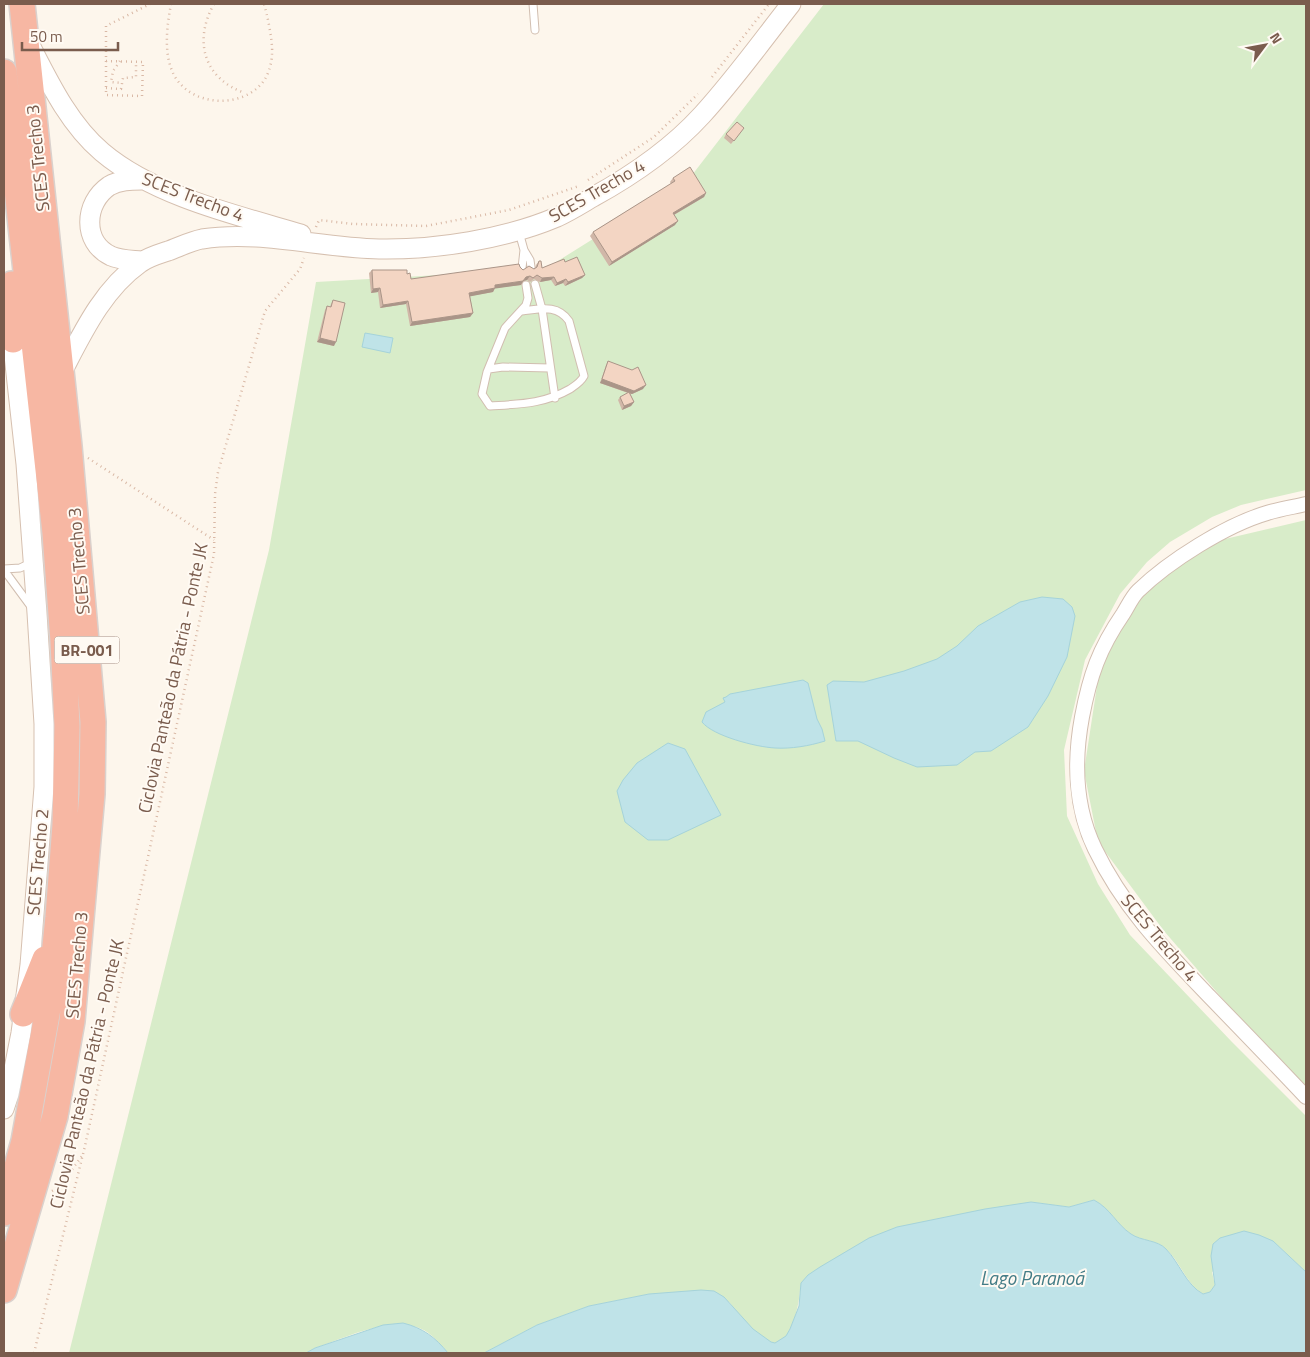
<svg xmlns="http://www.w3.org/2000/svg" width="1310" height="1357" font-family="'Titillium Web',sans-serif">
<style>
.green{fill:#d8ecc9}
.water{fill:#bfe3e8;stroke:#a5d3da}
.lines{fill:none;stroke-linecap:round;stroke-linejoin:round}
.lane-casing{stroke:#d1beb0;stroke-width:9}
.street-casing{stroke:#d1beb0;stroke-width:16}
.secondary-casing{stroke:#d6c0b0;stroke-width:21}
.highway-casing{stroke:#dad1cd;stroke-width:28}
.path{stroke:#d9b8a5;stroke-width:2.5;stroke-dasharray:1 4;stroke-linecap:butt}
.lane{stroke:#fff;stroke-width:7}
.street{stroke:#fff;stroke-width:14}
.secondary{stroke:#fff;stroke-width:19}
.highway{stroke:#f7b7a3;stroke-width:25}
.wall{fill:#d1b7a8}
.shaded-wall{fill:#aa9588}
.building{fill:#f3d5c3;stroke:#aa9588}
.labels{text-anchor:middle;stroke-width:4;stroke-linejoin:round;paint-order:stroke}
.shield{fill:#fffaf3;stroke:#a28b7f;stroke-width:1}
.shield-label{font-size:16px;font-weight:bold;fill:#7a5c4d}
.street-label{font-size:18px;fill:#7a5c4d;stroke:#fffaf3}
.water-label{font-size:19px;font-style:italic;fill:#437c86;stroke:#fffaf3}
</style>
<rect width="100%" height="100%" fill="#fdf6ec"/>
<path class="green" d="M824 4H1306V490L1241 505 1212 517 1170 542 1147 562 1120 594 1085 660 1064 750 1067 816 1098 884 1130 935 1232 1042 1306 1116V1272L1273 1241 1212 1272 1215 1285 1210 1292 1203 1294C1186 1284 1180 1261 1166 1249 1158 1240 1141 1241 1131 1234 1116 1224 1111 1209 1094 1200L1069 1207 1031 1202 800 1289C800 1301 791 1348 772 1343 759 1339 738 1313 729 1302L649 1294 589 1306 537 1325 484 1353H448C443 1347 438 1341 432 1336 402 1309 349 1337 315 1348L306 1353H69L269 550 316 282 545 269 689 179Z
M1306 520V1095L1164 931 1098 842 1084 771 1099 673 1138 593 1208 543Z"/>
<path class="water" d="M365 333 393 338 390 353 362 347Z
M1042 597 1063 599 1072 607 1075 616 1067 657 1048 696 1028 727 991 751 975 752 957 765 917 767 894 758 858 741H836L827 685 833 681 864 682 904 671 937 659 957 646 978 626 1020 602Z
M803 680 808 683 817 719 822 729 825 741C809 746 791 749 775 748 756 747 713 736 702 722L706 712 725 702 723 698 726 697 730 694Z
M668 743 685 749 721 815 668 840H648L625 822 617 791 623 780 637 763Z
M1094 1200C1111 1209 1116 1224 1131 1234 1141 1241 1158 1240 1166 1249 1179 1262 1186 1285 1203 1294L1210 1292 1215 1285 1211 1256 1213 1244 1220 1238 1244 1231 1259 1235 1273 1241 1306 1272V1353H484L537 1325 589 1306 649 1294 701 1290 714 1291 724 1297 753 1329 771 1342 775 1343 786 1336 790 1329 799 1306 801 1283 808 1275 820 1267 869 1238 897 1227 985 1209 1031 1202 1069 1207Z
M403 1323C423 1328 435 1337 448 1353H306L315 1348 383 1325Z"/>
<g class="lines">
<g class="lane-casing">
<path id="lane" d="M533 4 535 30
M519 232 524 250 530 260 531 267
M522 268 524 250
M535 284 542 309 555 398
M522 311C541 309 557 304 569 321L584 376C581 382 576 385 570 389 544 404 520 404 490 406L482 394 487 372 505 328 526 305 528 298 526 285
M489 369 503 367 550 368
M4 569 20 568 33 562
M4 570 32 608"/>
</g>
<g class="street-casing">
<path id="street" d="M1306 504C1293 507 1280 509 1267 513 1226 525 1169 561 1138 591 1132 597 1128 606 1123 614 1099 649 1090 675 1082 717 1074 760 1075 808 1095 849 1124 909 1164 949 1209 996 1242 1030 1274 1063 1306 1097"/>
</g>
<g class="secondary-casing">
<path id="secondary" d="M30 45C49 82 69 124 102 152 154 196 236 215 301 234
M141 261C132 260 120 260 111 256 82 242 84 203 109 186 119 180 131 180 142 180
M61 374C82 334 102 290 140 263 148 257 159 254 168 251 179 247 191 241 202 239 261 230 320 248 379 249 436 250 505 239 557 217 570 211 581 204 593 197 633 175 671 149 702 115 734 80 762 41 791 4
M4 1109 9 1094 21 1033 30 965 44 787V724L37 613 26 464 11 328"/>
</g>
<g class="highway-casing">
<path id="highway" d="M4 72 55 533 63 641 67 726 65 825 58 917 49 1003 24 1141 4 1213
M12 284 13 340
M23 1014 45 959
M4 1290 55 1116 72 1021 92 794 93 722 69 446 22 4"/>
</g>
<path class="path" d="M171 4C167 26 163 54 174 75 191 107 242 109 263 82 269 74 272 62 272 53 273 42 267 13 264 4
M214 4C193 41 204 79 245 93
M106 61 143 62 142 96 106 95V26L150 4
M120 61 113 71 111 82 122 83
M712 77 769 4
M106 88 121 89 123 78 136 77V63
M588 180 654 137 698 94
M316 227 319 220 353 224 426 226 509 210 579 186
M88 458 214 540
M52 1191 59 1187 82 1156
M34 1353 85 1146 214 554 215 494 218 472 265 311 300 269 304 258"/>
<use href="#lane" class="lane"/>
<use href="#street" class="street"/>
<use href="#secondary" class="secondary"/>
<use href="#highway" class="highway"/>
</g>
<path class="wall" d="M744 128 731 144 724 138 726 134Z
M673 178 706 193 704 197 674 215 675 225 609 266 590 236 593 232 671 184 670 182Z
M539 261 542 268 565 262 585 275 582 278 565 286 563 283 555 286 551 280 540 282 534 279 530 282 527 280 524 281 521 285 495 288 493 292 470 296 473 313 470 317 410 326 406 304 380 308 378 292 371 293 369 273 372 270 407 274 411 279 520 267 523 270 534 269 535 268 536 265Z
M333 300 334 346 317 342 325 310 327 306 330 307 331 304Z
M608 361 643 389 632 394H630L634 402 631 406 622 410 618 400 620 397 628 393 600 383 606 365Z"/>
<path class="shaded-wall" d="M706 193 704 197 670 217 673 213Z
M678 221 675 225 609 266 612 262Z
M585 275 582 278 565 286 568 282Z
M530 276 527 280 523 281 526 277Z
M554 277 551 280 540 282 542 278Z
M566 279 563 283 555 286 557 283Z
M523 281 521 285 492 289 495 285Z
M380 288 378 292 371 293 373 289Z
M495 288 493 292 467 297 469 293Z
M408 301 406 304 380 308 383 305Z
M473 313 470 317 410 326 412 322Z
M320 338 336 342 334 346 317 342Z
M602 379 646 385 643 389 632 394 600 383Z
M634 402 631 406 622 410 624 406Z"/>
<path class="building" d="M737 122 744 128 734 141 726 134Z
M690 167 706 193 673 213 678 221 612 262 593 232 675 181 673 178Z
M577 257 585 275 568 282 566 279 557 283 554 277 542 278 537 275 533 278 530 276 526 277 523 281 495 285V288L469 293 473 313 412 322 408 301 383 305 380 288 373 289 372 270H407V274L410 273 411 279 519 264 520 267 523 270 529 266 534 269 537 267 539 261H541L542 268 564 259 565 262Z
M333 300 345 303 336 342 320 338 327 306 331 307Z
M608 361 632 370 638 367 646 385 634 391 602 379Z
M629 392 634 402 624 406 620 397Z"/>
<g class="labels">
<rect class="shield" x="54.5" y="636.5" width="65" height="27" rx="4"/>
<g class="shield-label">
<text x="87" y="656">BR-001</text>
</g>
<g class="street-label">
<text transform="translate(38 158) rotate(-96)" y="6">SCES Trecho 3</text>
<text transform="translate(597 191) rotate(-30)" y="6">SCES Trecho 4</text>
<text transform="translate(193 197) rotate(21)" y="6">SCES Trecho 4</text>
<text transform="translate(79 561) rotate(-95)" y="6">SCES Trecho 3</text>
<text transform="translate(173 678) rotate(-78)" y="6">Ciclovia Panteão da Pátria - Ponte JK</text>
<text transform="translate(38 862) rotate(-85)" y="6">SCES Trecho 2</text>
<text transform="translate(1159 938) rotate(50)" y="6">SCES Trecho 4</text>
<text transform="translate(77 965) rotate(-85)" y="6">SCES Trecho 3</text>
<text transform="translate(87 1074) rotate(-77)" y="6">Ciclovia Panteão da Pátria - Ponte JK</text>
</g>
<g class="water-label">
<text x="1032" y="1285">Lago Paranoá</text>
</g>
</g>
<rect width="1310" height="1357" fill="none" stroke="#7a5c4d" stroke-width="10"/>
<g transform="translate(1265 45) rotate(58)" stroke="#fffaf3" stroke-width="4" paint-order="stroke">
<path d="M0-4L9 19L0 12L-9 19Z" fill="#7a5c4d"/>
<text y="-8" font-size="14" font-weight="bold" text-anchor="middle" fill="#7a5c4d">N</text>
</g>
<path d="M22 42v8h96v-8" fill="none" stroke="#7a5c4d" stroke-width="2.5"/>
<text x="30" y="42" font-size="15" fill="#7a5c4d" stroke="#fffaf3" stroke-width="4" paint-order="stroke">50 m</text>
</svg>
